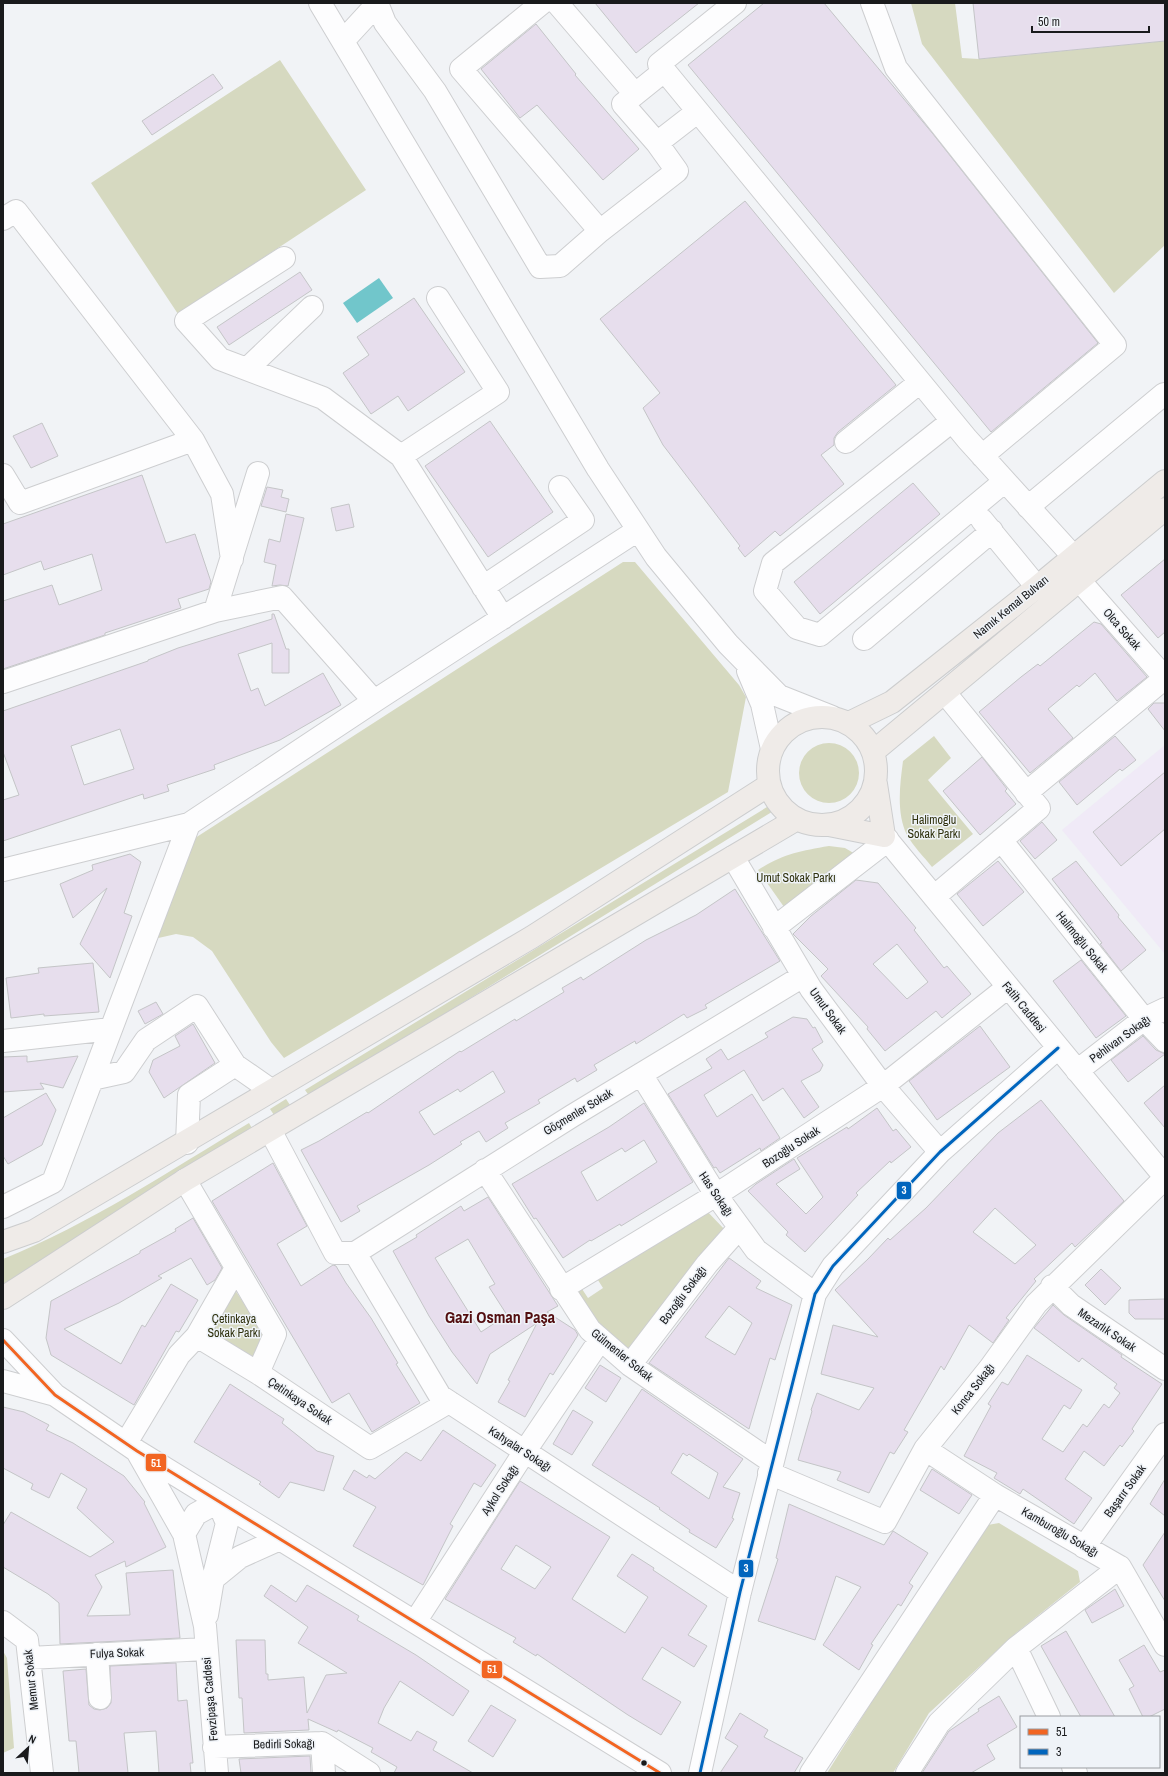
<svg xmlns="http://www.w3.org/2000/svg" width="1168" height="1776" font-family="'Archivo Narrow',sans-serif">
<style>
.education{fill:#f0eaf7}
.green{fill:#d6d9c0}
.water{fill:#71c6cb}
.building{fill:#e7deed;stroke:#c4c5c7;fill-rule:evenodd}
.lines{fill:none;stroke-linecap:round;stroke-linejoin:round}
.minor-casing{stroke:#cdced0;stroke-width:24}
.major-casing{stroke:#cccdce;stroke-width:24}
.minor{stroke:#fdfdfe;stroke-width:22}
.major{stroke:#efebe8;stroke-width:22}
.bus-1-casing{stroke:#eff3f8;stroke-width:6}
.bus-2-casing{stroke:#eff3f8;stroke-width:6}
.bus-1{stroke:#f26522;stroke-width:3}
.bus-2{stroke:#0065bd;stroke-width:3}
.bus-dot{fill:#191a1c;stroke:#eff3f8;stroke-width:1.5}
.labels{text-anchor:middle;stroke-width:3;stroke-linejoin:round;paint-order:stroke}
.street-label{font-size:12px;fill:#191a1c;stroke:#eff3f8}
.park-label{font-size:12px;fill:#2f310d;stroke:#eff3f8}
.district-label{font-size:16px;font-weight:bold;fill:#530e10;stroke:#eff3f8}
.line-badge{stroke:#eff3f8;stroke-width:1.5}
.badge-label{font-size:11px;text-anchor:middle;font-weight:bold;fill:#fff}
</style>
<rect width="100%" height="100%" fill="#f1f3f6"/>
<path class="education" d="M1165 745V954L1062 830Z"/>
<path class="green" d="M911 3H955L962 58 979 59 1165 41V245L1114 293 922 44Z
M280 60 366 190 178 314 91 183Z
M623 562H635L739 685 746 697 728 792 284 1058 271 1042 212 951 193 937 176 934 154 939 192 840Z
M934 736 951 758 928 780 973 834 932 867C924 857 913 846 907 835 896 813 900 784 903 761Z
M799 773a30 30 0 1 1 60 0a30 30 0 1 1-60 0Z
M772 804 775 810 310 1097 305 1090Z
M829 846 845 848 862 858 789 914 758 870C783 854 800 851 829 846Z
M286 1099 290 1105 274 1115 270 1109Z
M249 1123 253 1130 3 1290V1259C90 1224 169 1171 249 1123Z
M704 1208 726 1231 629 1353 581 1308 570 1293 580 1286 588 1298 603 1288 596 1277Z
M233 1287 265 1335 252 1362 206 1332Z
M999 1523 1078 1571 1080 1582 1016 1633 929 1713 893 1773H827L982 1526Z
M3 1651 7 1658 14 1748 3 1753Z"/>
<path class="water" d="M379 278 393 298 357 323 343 303Z"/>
<path class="building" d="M595 3H699L636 53Z
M764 3H824L933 134 1098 343 991 432 688 65Z
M973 3H1165V41L979 59Z
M536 24 576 74 575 75 639 149 603 180 537 105 520 118 481 69Z
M213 74 223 88 152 135 142 121Z
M745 201 896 385 838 432 834 438V445L821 455 844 484 780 536 775 531 745 557 738 548 740 546 663 445 643 408 660 393 600 319Z
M300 272 312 290 229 345 217 327Z
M414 298 465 372 408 411 398 396 371 414 343 373 369 355 357 337Z
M490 421 553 512 488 557 425 466Z
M42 423 58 456 31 468 13 436Z
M142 475 166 543 195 534 211 582 209 589 178 599 181 608 105 633V635L3 669V601L52 585 59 605 102 590 92 554 44 570 41 561 3 575V524Z
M913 483 940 514 820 614 794 582Z
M267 487 283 490 281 497 289 499 286 512 261 506Z
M349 504 354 527 336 531 331 508Z
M286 514 304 518 288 586 280 585 272 586 276 565 264 562 269 539 280 542Z
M1165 559V632L1158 638 1121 595Z
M272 614H274L286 649H289V673H272V643L238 654 251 691 258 688 265 706 323 673 341 705 280 740 214 765 215 769 167 785 169 791 144 799 143 794 3 841V800L19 795 3 752V711L148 661V660L178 648 272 619ZM120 729 134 769 84 785 71 746Z
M1094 622 1101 624 1147 677 1117 701 1095 673 1079 687 1077 685 1048 709 1073 738 1030 773 979 712 1021 677 1038 664 1040 666Z
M1154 703H1165V731L1148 709Z
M1115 736 1136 760 1122 771 1120 769 1077 805 1059 782Z
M982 757 1007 789 1005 791 1016 804 980 835 943 791Z
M1165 772V829L1121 866 1093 832Z
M1042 822 1057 840 1035 859 1020 841Z
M130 854 141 862 124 913 132 916 110 978 80 944 107 888 73 918 60 884 93 870 92 865Z
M998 861 1024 892 983 926 957 894Z
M1076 861 1119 915 1118 917 1146 950 1121 971 1100 944 1102 943 1052 879Z
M856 880 878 883 916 928 914 930 944 968 947 966 971 994 942 1018 936 1011 885 1051 867 1029 868 1027 821 976 828 969 793 934 811 916ZM897 944 928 982 907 999 873 964Z
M735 889 780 961 705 1005 707 1008 687 1018 684 1014 636 1044 635 1041 594 1065 597 1070 577 1082 575 1078 538 1100 540 1103 505 1123 508 1128 486 1142 479 1131 460 1142 462 1144 429 1165 357 1206 360 1211 341 1222 301 1150 319 1141 367 1112 368 1113 460 1051 461 1052 515 1019 516 1021 564 992 562 988 581 977 583 980 646 940 696 915ZM493 1071 505 1092 434 1135 419 1112 458 1089 460 1092Z
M1081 960 1126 1016 1096 1038 1053 981Z
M93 963 99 1012 44 1016V1014L11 1018 6 978 39 973 38 968Z
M156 1002 163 1014 145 1024 138 1011Z
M793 1017 807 1019 813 1028 815 1027 823 1042 812 1049 823 1065 820 1071 801 1081 819 1107 804 1118 783 1088 763 1101 744 1070 704 1095 717 1117 752 1094 780 1138 761 1151 760 1148 720 1173 716 1167 714 1168 668 1094 712 1068 706 1059 721 1049 728 1060 768 1037 765 1033Z
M193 1024 215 1063 164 1098 149 1072 153 1060 180 1046 175 1036Z
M980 1026 1010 1067 937 1120 909 1081Z
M1143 1036 1156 1050 1165 1054 1128 1082 1111 1060Z
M27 1056V1062L78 1056 63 1088 40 1083 44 1089 3 1092V1057Z
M1165 1085V1128L1144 1103Z
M46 1093 56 1110 42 1145 8 1164 3 1156V1118Z
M1041 1100 1124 1201 1075 1247 1072 1243 1034 1279 1036 1281 1006 1318 1009 1320 993 1343 969 1325 944 1370 941 1366 904 1430 908 1432 894 1454 890 1452 869 1493 837 1480 841 1472 798 1460 812 1411 811 1410 817 1393 859 1410 874 1388 821 1374 833 1325 878 1337 835 1290 868 1259 888 1238 890 1240 926 1208 998 1133ZM995 1208 1036 1245 1015 1264 973 1232Z
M644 1103 693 1182 621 1226 620 1224 591 1241 590 1240 563 1258 536 1218 534 1219 512 1184 609 1127ZM644 1140 657 1162 597 1201 581 1172 622 1148 625 1152Z
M877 1108 893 1131 896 1129 911 1147 891 1163 890 1161 856 1193 858 1195 805 1252 786 1235 788 1232 748 1191 756 1184 794 1159 800 1169 776 1184 806 1214 823 1197 797 1158 847 1127 848 1129Z
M273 1163 307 1226 277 1244 301 1286 333 1265 336 1266 346 1283 371 1318 398 1363 396 1364 420 1403 372 1432 349 1393 332 1403 212 1201Z
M488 1197 558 1306 547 1312 575 1330 578 1335 553 1375 550 1373 525 1417 498 1402 510 1381 508 1380 537 1323 490 1354 477 1384 452 1352 429 1316 393 1251 417 1237 416 1235 461 1206 464 1211ZM468 1239 495 1284 489 1287 507 1315 481 1332 435 1258Z
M193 1218 222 1268 215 1280 207 1285 191 1258 158 1276 162 1278 119 1303 64 1329 121 1364 142 1325 145 1327 171 1284 198 1300 179 1332 176 1331 134 1405 51 1355 46 1338 51 1301 140 1253V1251L176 1231 175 1229Z
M729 1258 761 1281 756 1288 792 1305 775 1360 770 1358 749 1429 649 1363ZM729 1306 752 1323 735 1355 705 1337Z
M1101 1269 1121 1288 1105 1305 1085 1285Z
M1165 1299V1319H1135L1129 1313V1300Z
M1053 1305 1064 1315 1122 1355 1121 1357 1162 1384 1132 1429 1134 1431 1122 1447 1120 1445 1104 1466 1084 1451 1065 1479 1092 1498 1074 1524 1023 1489 1020 1494 994 1478 997 1473 964 1456 991 1406 988 1404 1002 1382 1008 1385 1027 1355 1082 1390 1070 1409 1064 1405 1042 1439 1063 1452 1083 1424 1087 1427 1104 1404 1109 1408 1120 1393 1114 1388 1117 1384 1082 1358 1079 1362 1034 1328Z
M600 1365 621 1378 606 1402 585 1388Z
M230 1384 284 1419 282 1423 317 1451 334 1456 324 1491 290 1482 279 1498 259 1484 261 1482 194 1442Z
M642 1389 743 1459 723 1487 740 1493 732 1518 734 1519 716 1548 689 1532 690 1530 659 1509 660 1508 592 1465ZM683 1453 687 1456 689 1454 718 1473 709 1499 671 1473Z
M3 1407 24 1412 49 1425 46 1430 73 1443 124 1476 145 1502 144 1503 166 1547 126 1567 125 1561 95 1575 102 1587 87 1616 130 1615 126 1573 173 1570 180 1638 60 1644 59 1603 48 1594 3 1567V1525L11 1512 90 1557 114 1542 77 1508 87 1489 61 1473 49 1498 31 1489 33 1484 3 1468Z
M573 1410 593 1422 572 1455 553 1444Z
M443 1430 496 1465 481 1487 474 1483 450 1524 453 1526 423 1585 353 1546 376 1507 343 1489 354 1470 367 1478 369 1475 375 1479 406 1452 421 1461Z
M932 1469 972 1495 959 1514 920 1490Z
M1165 1479V1516L1150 1504Z
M520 1481 610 1537 572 1599 625 1633 648 1597 617 1576 632 1554 654 1568 653 1570 707 1606 688 1635 707 1646 694 1667 662 1647 642 1679 681 1702 661 1735 628 1715 537 1654 536 1656 513 1642 516 1638 445 1599ZM516 1545 551 1567 535 1589 501 1569Z
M789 1504 884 1545 893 1531 928 1553 909 1583 913 1586 901 1606 898 1604 871 1644 873 1645 859 1670 823 1645 861 1587 836 1576 815 1640 758 1621 778 1559 776 1558Z
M1165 1532V1601L1143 1565Z
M271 1585 296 1602 307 1585 359 1616 357 1620 416 1655 469 1691 453 1716 400 1681 384 1708 378 1723 411 1741 417 1731 437 1742 433 1750 473 1773H394L397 1767 371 1752 373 1748 338 1730 337 1732 308 1719 309 1730 244 1733 242 1698H239L236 1640H265L266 1674H268V1680L304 1677 307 1713 326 1675 347 1673 298 1643 308 1627 264 1596Z
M1115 1589 1124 1606 1092 1623 1085 1610Z
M1066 1631 1115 1717H1081L1041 1646Z
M1144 1645 1160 1672 1165 1670V1709L1149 1717H1143L1129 1689 1134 1686 1119 1660Z
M176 1663 178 1701 187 1700 193 1763H190L191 1773H159L156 1731 124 1733 128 1773H79L76 1741H69L63 1671 86 1669 89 1705 94 1709 100 1710 107 1708 111 1703 110 1666Z
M999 1696 1017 1727 987 1745 995 1759 971 1773H922L949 1731 979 1711 978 1709Z
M491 1705 516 1720 493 1757 468 1741Z
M740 1713 768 1730 764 1737 803 1758 794 1773H720L738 1746 725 1738Z
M310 1756 311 1773H241L239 1759Z"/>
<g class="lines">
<g class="minor-casing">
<path id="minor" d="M320 3 598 469 656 557 728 644 779 696 832 717
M377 3 385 23 435 91 540 267 560 266 600 231 677 171 657 143
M542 3 461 69 600 231
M557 3 635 94
M735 3 659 64 967 439 1073 556
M872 3 896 68 1115 345 982 456
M343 41 377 4
M664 71 623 104 657 143 697 112
M3 219 16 211 193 440
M284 258 186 321 220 359 323 398 401 456
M438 298 498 392 401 456 503 618
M247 369 312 307
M952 421 773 563 765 591 797 628 820 635 1005 481
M846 442 920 382
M3 475 20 503 193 440 222 494 232 559
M1028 507 1164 394
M982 520 1037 587
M1079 580 1165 678
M483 587 583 520 560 487
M215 611 258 473
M864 639 992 531
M748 671 762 704 772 749
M3 682 215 611 282 597 374 701
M1026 793 1165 678
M884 836 1165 1177
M1001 840 1144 1019 1165 1041
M733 857 811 989 883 1086 940 1152
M3 870 189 824
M934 897 1039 808 945 693
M774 928 888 840
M3 1041 111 1029
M1077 1071 1144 1019 1165 1009
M641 1074 716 1195 756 1250 815 1294
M92 1079 124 1072 146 1040 197 1006 235 1065
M270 1130 335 1253H355
M187 1143 189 1095 235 1065 271 1090
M485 1170 590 1330 630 1365 772 1462
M185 1180 275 1334 258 1373 370 1448 449 1402
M3 1207 53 1182 189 824 379 698 638 530
M355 1253 572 1116 803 976
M355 1253 440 1396 740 1592
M236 1268 197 1336 258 1373
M1052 1286 1071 1305 1165 1369
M561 1289 716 1195 883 1086 1008 987
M3 1340 55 1395 137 1451 660 1773
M630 1365 707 1264 739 1228
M3 1381 55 1395
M126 1443 179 1355 197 1336
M925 1449 995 1495 1120 1567 1165 1645
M138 1453 184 1534 205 1626 217 1773
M769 1473 885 1522 925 1449 990 1368 1036 1304 1165 1178
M184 1534 196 1514 218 1502 227 1523 213 1579 207 1615
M1084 1547 1165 1434
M213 1579 240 1557 280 1539
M3 1622 27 1640 42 1773
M415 1622 525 1451 600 1340
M1016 1648 1049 1717
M97 1654 100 1698
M29 1658 206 1649
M322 1743 324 1773
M214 1747 322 1743 369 1773
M1073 1767 1076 1773
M700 1773 740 1592 815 1294 833 1266 940 1152 1058 1048
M811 1773 995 1495
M907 1773 939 1723 1016 1648 1120 1567"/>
</g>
<g class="major-casing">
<path id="major" d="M768 771a54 54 0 1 1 108 0a54 54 0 1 1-108 0Z
M849 723 892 702 1037 587 1165 481
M874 751 1165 509
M829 825 884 836 876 784
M3 1242 34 1231 532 937 769 785
M3 1298 185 1180 797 819"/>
</g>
<use href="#minor" class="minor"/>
<use href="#major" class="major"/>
<g class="bus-1-casing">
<path id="bus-1" d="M3 1340 55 1395 137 1451 660 1773"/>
</g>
<g class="bus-2-casing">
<path id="bus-2" d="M700 1773 740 1592 815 1294 833 1266 940 1152 1058 1048"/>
</g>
<use href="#bus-1" class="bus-1"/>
<use href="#bus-2" class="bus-2"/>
</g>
<circle class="bus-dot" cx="644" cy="1763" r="3.5"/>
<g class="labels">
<g class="street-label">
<text transform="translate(1011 607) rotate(-39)" y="4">Namık Kemal Bulvarı</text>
<text transform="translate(1122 629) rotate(49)" y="4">Olca Sokak</text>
<text transform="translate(1082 942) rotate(51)" y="4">Halimoğlu Sokak</text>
<text transform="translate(1024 1007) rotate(51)" y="4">Fatih Caddesi</text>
<text transform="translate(828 1011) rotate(54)" y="4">Umut Sokak</text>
<text transform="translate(1120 1039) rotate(-36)" y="4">Pehlivan Sokağı</text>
<text transform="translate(578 1112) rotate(-31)" y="4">Göçmenler Sokak</text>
<text transform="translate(791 1147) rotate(-33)" y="4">Bozoğlu Sokak</text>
<text transform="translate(716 1194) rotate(56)" y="4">Has Sokağı</text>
<text transform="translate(683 1295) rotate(-53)" y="4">Bozoğlu Sokağı</text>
<text transform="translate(1107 1330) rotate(34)" y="4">Mezarlık Sokak</text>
<text transform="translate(622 1355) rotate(39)" y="4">Gülmenler Sokak</text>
<text transform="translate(973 1389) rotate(-52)" y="4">Konca Sokağı</text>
<text transform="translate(300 1401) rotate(34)" y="4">Çetinkaya Sokak</text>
<text transform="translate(520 1449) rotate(33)" y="4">Kahyalar Sokağı</text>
<text transform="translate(500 1490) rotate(-57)" y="4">Aykol Sokağı</text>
<text transform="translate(1125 1491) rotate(-54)" y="4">Başarır Sokak</text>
<text transform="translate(1060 1532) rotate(30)" y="4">Kamburoğlu Sokağı</text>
<text transform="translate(117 1653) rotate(-2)" y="4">Fulya Sokak</text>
<text transform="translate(31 1680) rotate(-96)" y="4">Memur Sokak</text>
<text transform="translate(210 1699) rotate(-95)" y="4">Fevzipaşa Caddesi</text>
<text transform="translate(284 1744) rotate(-1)" y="4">Bedirli Sokağı</text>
</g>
<g class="park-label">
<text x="934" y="824">Halimoğlu<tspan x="934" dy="14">Sokak Parkı</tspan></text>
<text x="796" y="882">Umut Sokak Parkı</text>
<text x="234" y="1323">Çetinkaya<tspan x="234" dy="14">Sokak Parkı</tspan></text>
</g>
<g class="district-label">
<text x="500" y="1323">Gazi Osman Paşa</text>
</g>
</g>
<g class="line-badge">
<rect x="896" y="1181" width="16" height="19" rx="4" fill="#0065bd"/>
<rect x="145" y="1453" width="22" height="19" rx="4" fill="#f26522"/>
<rect x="738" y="1559" width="16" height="19" rx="4" fill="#0065bd"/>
<rect x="481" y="1660" width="22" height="19" rx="4" fill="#f26522"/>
</g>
<g class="badge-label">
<text x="904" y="1194">3</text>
<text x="156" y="1467">51</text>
<text x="746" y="1572">3</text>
<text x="492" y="1673">51</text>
</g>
<rect width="1168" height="1776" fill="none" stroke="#191a1c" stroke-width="8"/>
<rect x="1020" y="1716" width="140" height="52" fill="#eff3f8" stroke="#999ca0"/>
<rect x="1028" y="1729" width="20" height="6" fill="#f26522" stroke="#999ca0"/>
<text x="1056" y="1736" font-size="12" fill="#191a1c">51</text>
<rect x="1028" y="1749" width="20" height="6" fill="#0065bd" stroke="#999ca0"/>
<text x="1056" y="1756" font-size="12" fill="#191a1c">3</text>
<g transform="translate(28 1748) rotate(26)" stroke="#eff3f8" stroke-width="3" paint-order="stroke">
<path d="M0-3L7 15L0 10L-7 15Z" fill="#191a1c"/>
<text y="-6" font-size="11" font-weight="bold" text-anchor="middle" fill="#191a1c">N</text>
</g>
<path d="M1032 26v6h117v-6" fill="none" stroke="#191a1c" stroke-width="2"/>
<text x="1038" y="26" font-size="12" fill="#191a1c" stroke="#eff3f8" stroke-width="3" paint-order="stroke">50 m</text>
</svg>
